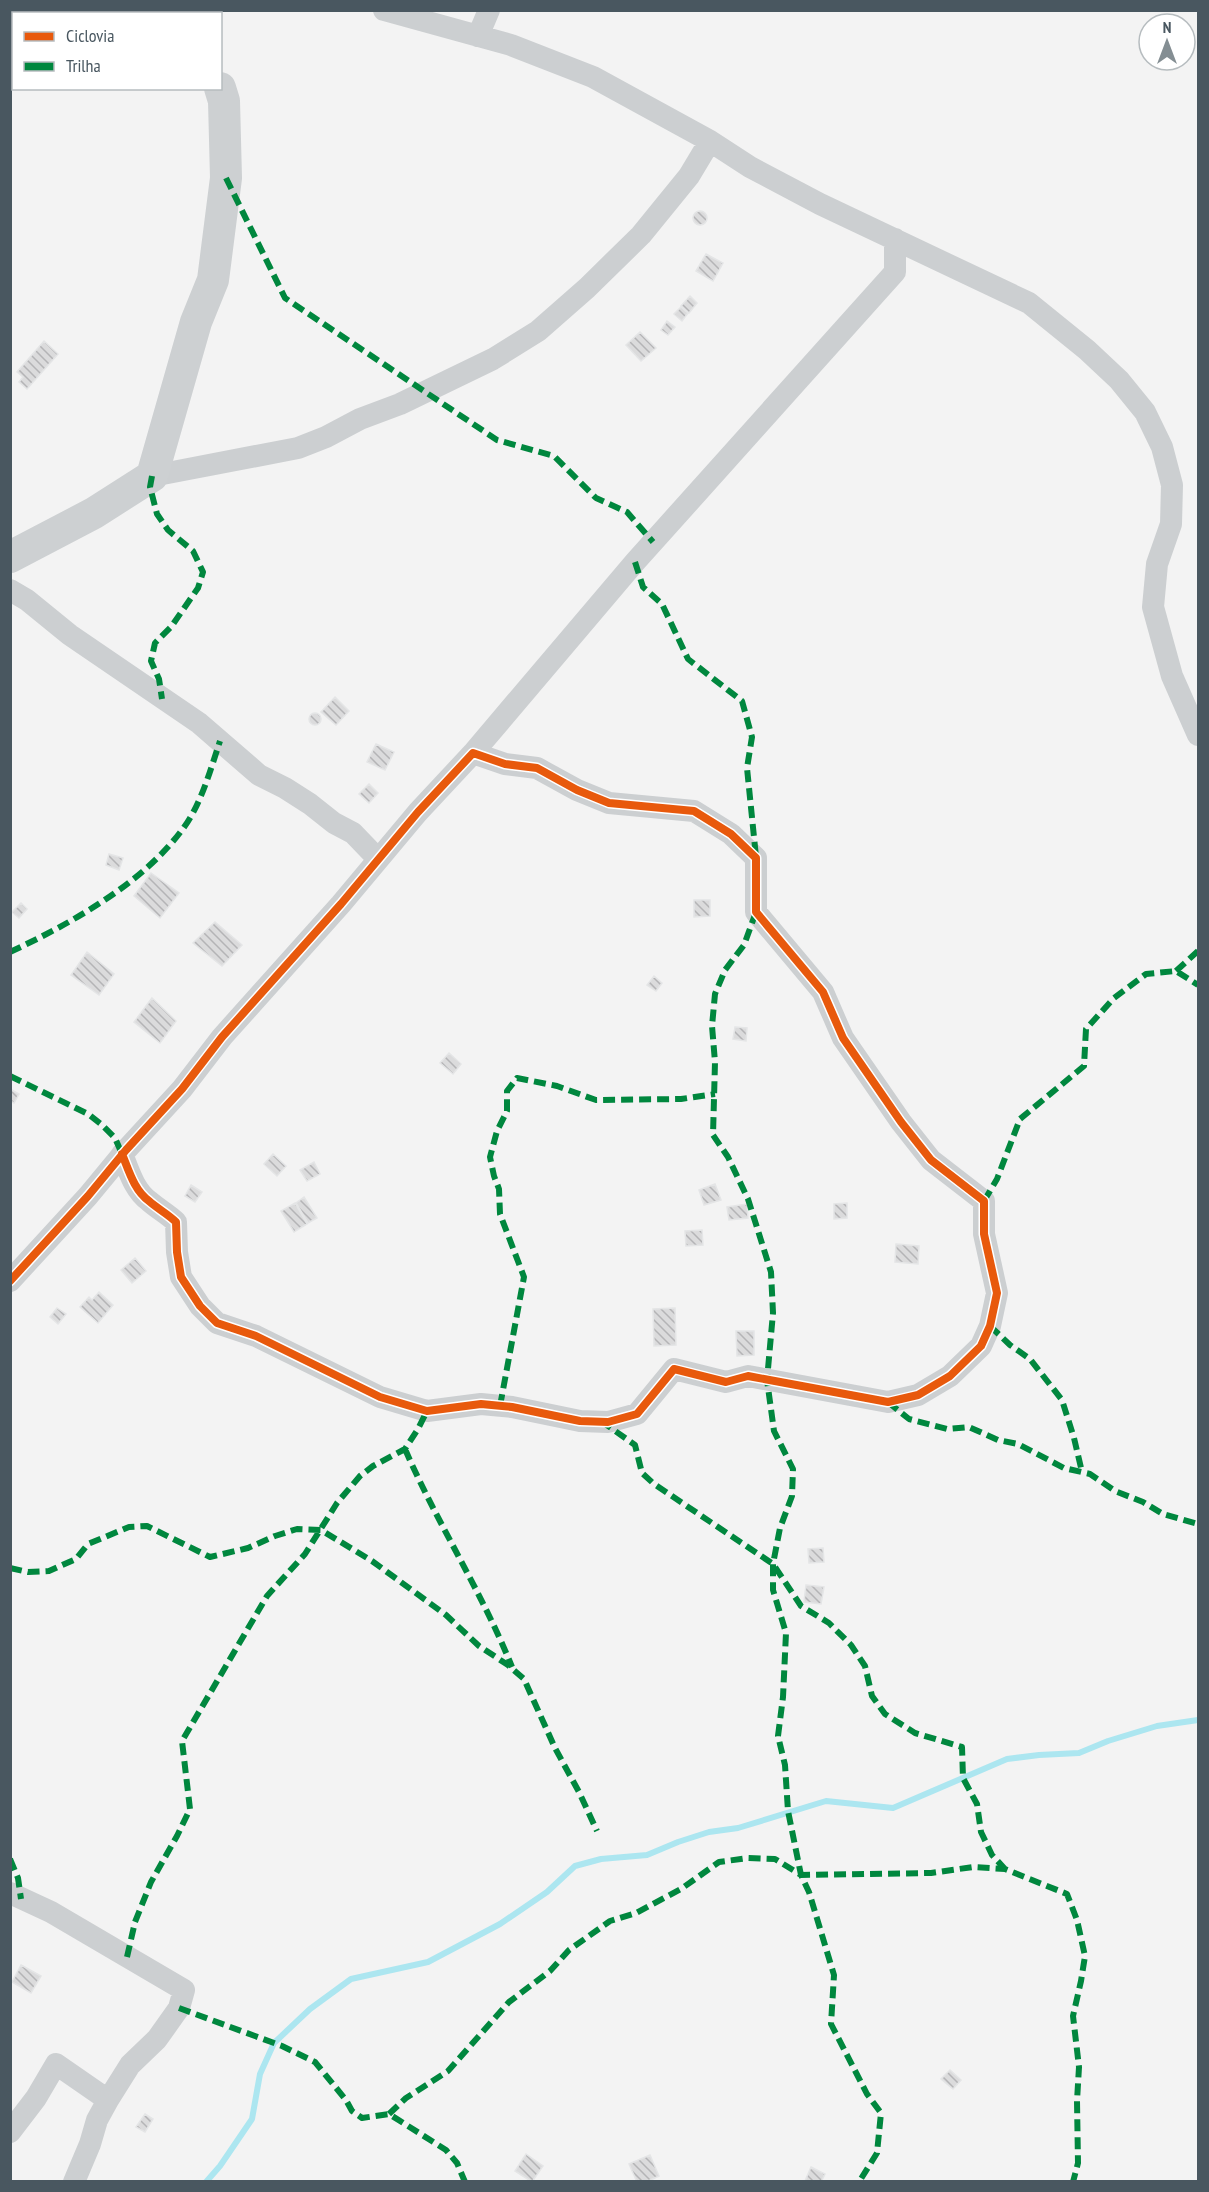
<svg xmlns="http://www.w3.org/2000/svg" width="1209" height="2192" font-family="'PT Sans Narrow',sans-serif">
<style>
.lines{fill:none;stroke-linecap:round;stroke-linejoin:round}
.stream{stroke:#ace6f0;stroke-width:6}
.building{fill:url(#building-back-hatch);stroke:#e4e5e6;stroke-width:1.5}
.street{stroke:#cccfd1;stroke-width:22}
.secondary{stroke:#cdd0d2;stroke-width:32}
.quiet{stroke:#00873e;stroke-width:6;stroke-dasharray:12 6;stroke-linecap:butt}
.cycleway-casing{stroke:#fff;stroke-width:11}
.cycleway{stroke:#e8590c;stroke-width:8}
</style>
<defs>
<pattern id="building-back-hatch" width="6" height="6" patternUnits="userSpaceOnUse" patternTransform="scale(1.5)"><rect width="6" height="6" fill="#dbdbdc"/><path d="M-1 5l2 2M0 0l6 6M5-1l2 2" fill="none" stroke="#b4b4b6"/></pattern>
</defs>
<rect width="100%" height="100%" fill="#f3f3f3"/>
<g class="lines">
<path class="stream" d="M206 2182 220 2166 252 2119 260 2074 274 2043 310 2009 351 1979 428 1962 500 1924 547 1892 575 1866 601 1859 647 1855 678 1842 709 1832 738 1828 826 1801 893 1808 1007 1759 1039 1755 1079 1753 1108 1741 1157 1726 1198 1720"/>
</g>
<path class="building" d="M693 218a7 7 0 1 1 14 0a7 7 0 1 1-14 0Z
M706 254 723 263 713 281 696 271Z
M690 296 697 303 689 313 681 306Z
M681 307 688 313 682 321 674 314Z
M667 321 675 327 668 335 661 330Z
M640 332 656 348 641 361 626 345Z
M44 341 58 354 27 389 19 382 23 377 17 372Z
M335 697 349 711 336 725 321 712Z
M309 719a6 6 0 1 1 12 0a6 6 0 1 1-12 0Z
M376 744 394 752 385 770 367 762Z
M369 784 378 793 369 803 359 794Z
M109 854 123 858 119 870 106 865Z
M151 873 179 893 160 918 134 896Z
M694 900H710V916L694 917Z
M21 903 27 909 19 918 12 912Z
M215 922 242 945 222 966 193 943Z
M87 952 114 974 99 995 71 975Z
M654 976 662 983 656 991 647 985Z
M152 998 176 1021 160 1043 134 1022Z
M735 1027 747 1028 746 1041 733 1039Z
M449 1053 461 1064 453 1074 440 1063Z
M10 1089 19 1094 14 1103 10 1101Z
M273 1154 286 1166 277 1176 264 1164Z
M314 1162 320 1174 307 1181 300 1170Z
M715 1184 721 1200 704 1205 699 1190Z
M191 1185 202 1192 195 1202 185 1196Z
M304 1197 317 1218 308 1223 296 1203Z
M295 1203 307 1224 294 1232 281 1211Z
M847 1203V1218L834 1219V1204Z
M747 1204 748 1218 729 1220 727 1207Z
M702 1230 703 1245 686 1246 685 1231Z
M896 1244 919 1246 918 1264 895 1262Z
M135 1258 146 1271 132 1283 121 1270Z
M99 1292 113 1305 98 1323 80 1307 89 1297 92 1300Z
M57 1308 66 1314 58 1324 50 1317Z
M675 1308 676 1345 654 1346 653 1309Z
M736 1331H754V1355L737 1356Z
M823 1548 824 1562 809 1563 808 1549Z
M806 1585 824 1587 821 1604 804 1602Z
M21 1965 41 1976 31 1993 12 1982Z
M950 2070 961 2080 953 2089 941 2079Z
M145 2114 153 2119 145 2132 136 2127Z
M526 2154 543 2166 532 2182 515 2171Z
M650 2155 659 2176 646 2182H637L629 2164Z
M811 2167 825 2174 821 2182 805 2181Z"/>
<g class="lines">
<path class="street" d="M195 10 196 14
M384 10 511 45 593 77 710 141 750 167 820 204 1029 303 1087 350 1119 380 1145 412 1162 447 1172 485 1171 524 1157 564 1153 607 1172 676 1198 735
M478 36 489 10
M152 476 298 448 326 437 360 419 400 404 493 359 538 331 587 288 641 235 689 176 710 141
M10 590 27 600 70 635 199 723 259 775 285 788 310 804 334 823 353 833 378 859
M473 753 635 562 895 272V239
M10 1281 88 1196 126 1150 182 1089 222 1037 341 904 418 812 473 753 505 764 537 768 577 790 609 803 694 811 731 834 756 858V912L823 992 843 1038 901 1122 931 1160 984 1201V1234L997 1293 990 1326 981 1346 950 1376 918 1395 888 1402 748 1376 726 1382 674 1369 637 1414 608 1422 580 1421 512 1407 481 1404 427 1411 380 1397 256 1336 217 1323 200 1306 181 1277 177 1252 176 1222C168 1214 158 1209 149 1201 134 1190 129 1171 122 1154
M10 1893 51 1912 184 1990 179 2008 157 2039 130 2065 108 2100 97 2120 90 2144 74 2182
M10 2132 36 2098 56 2064 108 2100"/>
<path class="secondary" d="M10 557 94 513 152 476 196 322 213 280 226 178 224 101 220 88"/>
<path class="quiet" d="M226 178 285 298 497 440 554 456 596 498 627 512 653 542
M152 476 150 487 157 514 168 530 193 551 203 572 198 588 171 627 155 643 151 661 159 679 162 699
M635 562 643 587 662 604 688 659 742 701 752 737 747 768 756 857
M756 912 744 945 725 970 715 994 712 1026 715 1062 713 1135 728 1157 748 1199 771 1272 773 1313 767 1380 774 1431 793 1469 792 1496 780 1528 773 1564V1590L786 1633 783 1697 778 1736 785 1765 788 1811 801 1875 809 1892 834 1975 831 2024 867 2094 881 2113 877 2153 859 2182
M10 952C70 924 142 884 182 830 201 805 210 771 220 741
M1176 971 1198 951
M10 1076 88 1114 101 1124 115 1138 122 1154
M984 1201 997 1179 1020 1119 1084 1066 1086 1029 1114 998 1146 974 1176 971 1198 985
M990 1326 1010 1345 1030 1359 1062 1400 1074 1438 1082 1472
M888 1402 909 1419 947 1429 969 1427 998 1440 1018 1444 1064 1468 1090 1474 1115 1491 1143 1502 1163 1514 1198 1524
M500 1406 524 1277 500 1214 499 1189 494 1176 490 1157 497 1131 507 1111V1091L517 1078 557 1086 596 1100 681 1099 715 1094
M601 1421 635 1445 642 1473 654 1484 773 1564 801 1606 829 1623 851 1645 865 1666 872 1696 885 1714 915 1733 962 1747 963 1778 977 1804 981 1832 992 1855 1005 1869
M405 1449C437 1523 482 1592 512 1667
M10 1568 28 1572 49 1571 76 1559 88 1544 129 1527 147 1526 210 1557 248 1548 275 1536 297 1529 321 1530 372 1561 446 1615 479 1646 508 1665 524 1679 555 1748 579 1792 597 1831
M10 1859 18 1878 21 1899
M127 1957 135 1922 151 1882 177 1836 190 1809 182 1741 267 1596 305 1554 337 1503 360 1476 373 1466 405 1449 418 1429 427 1411
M179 2008 282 2046 315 2062 346 2100 352 2111 362 2118 389 2114 446 2150 457 2163 465 2182
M389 2114 406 2098 448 2071 509 2002 550 1971 569 1950 610 1921 636 1913 681 1889 719 1862 748 1858 775 1859 801 1875 931 1873 973 1867 1005 1869 1067 1894 1077 1920 1085 1956 1081 1981 1073 2016 1079 2067 1077 2101 1078 2163 1073 2182"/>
<g class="cycleway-casing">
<path id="cycleway" d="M10 1281 88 1196 126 1150 182 1089 222 1037 341 904 418 812 473 753 505 764 537 768 577 790 609 803 694 811 731 834 756 858V912L823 992 843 1038 901 1122 931 1160 984 1201V1234L997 1293 990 1326 981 1346 950 1376 918 1395 888 1402 748 1376 726 1382 674 1369 637 1414 608 1422 580 1421 512 1407 481 1404 427 1411 380 1397 256 1336 217 1323 200 1306 181 1277 177 1252 176 1222C168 1214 158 1209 149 1201 134 1190 129 1171 122 1154"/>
</g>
<use href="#cycleway" class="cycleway"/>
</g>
<rect width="1209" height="2192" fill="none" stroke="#495760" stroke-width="24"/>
<rect x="12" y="12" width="210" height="78" fill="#ffffff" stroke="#b6bcbf" stroke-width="1.5"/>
<rect x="24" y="32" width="30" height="9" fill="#e8590c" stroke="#b6bcbf" stroke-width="1.5"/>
<text x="66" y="42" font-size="18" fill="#495760">Ciclovia</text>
<rect x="24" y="62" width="30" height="9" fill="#00873e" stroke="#b6bcbf" stroke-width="1.5"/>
<text x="66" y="72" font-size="18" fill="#495760">Trilha</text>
<g transform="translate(1167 42)"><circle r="28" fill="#ffffff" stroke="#b6bcbf" stroke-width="1.5"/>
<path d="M0-4.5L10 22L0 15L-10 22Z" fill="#848e93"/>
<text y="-9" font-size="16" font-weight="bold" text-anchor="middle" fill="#495760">N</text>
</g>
</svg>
